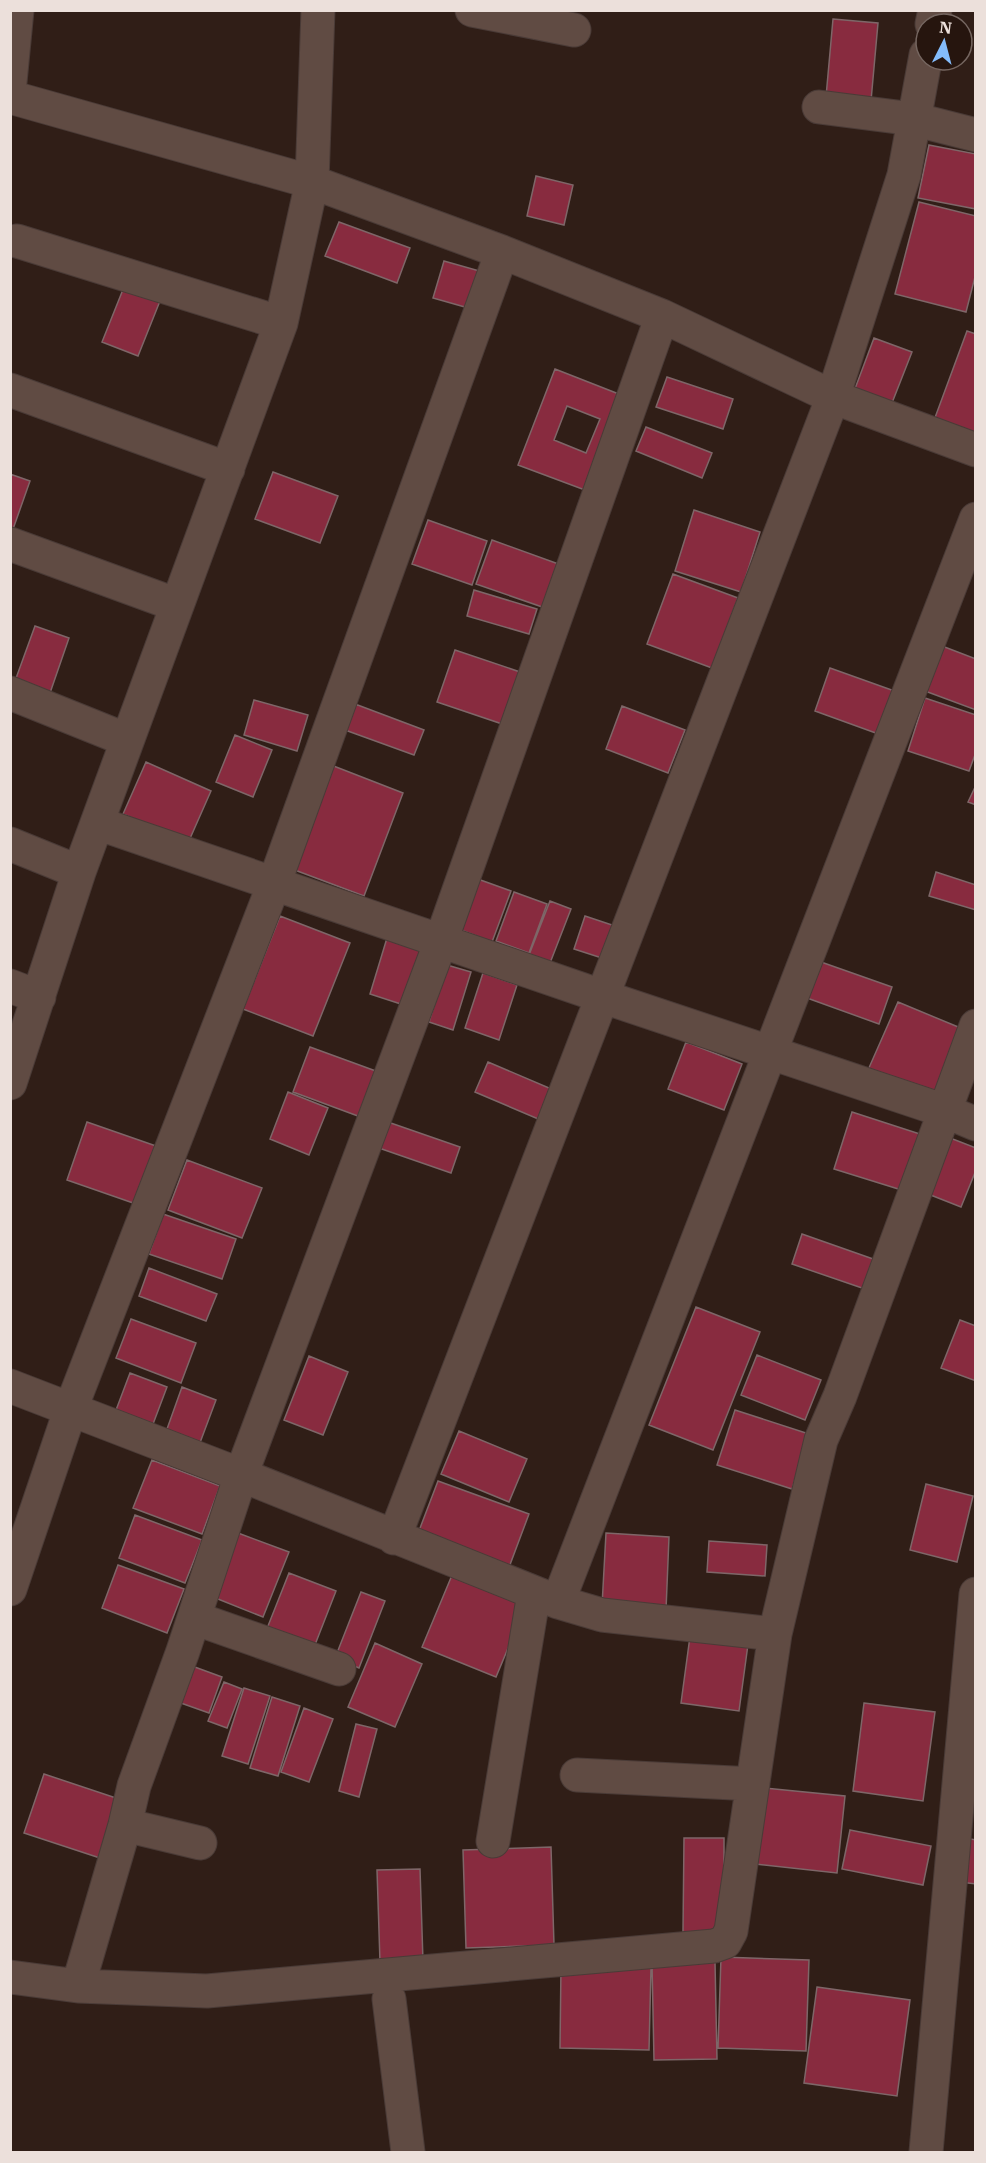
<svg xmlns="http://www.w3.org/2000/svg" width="986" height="2163" font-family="'IBM Plex Serif',serif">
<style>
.building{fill:#882b3f;stroke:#7e6668;stroke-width:1.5;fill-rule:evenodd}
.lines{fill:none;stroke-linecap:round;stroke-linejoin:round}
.minor-casing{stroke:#4a3b37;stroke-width:35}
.minor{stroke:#604b43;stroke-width:33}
</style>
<rect width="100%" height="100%" fill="#301e17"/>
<path class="building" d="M833 19 878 23 870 112 825 108Z
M929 145 976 154V209L918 198Z
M536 176 573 185 564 225 527 216Z
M919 202 976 216V273L966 312 895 294Z
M339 222 410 248 397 283 325 256Z
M444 261 483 272 472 309 433 298Z
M126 282 162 296 138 356 102 342Z
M967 331 976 334V438L933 423Z
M874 338 912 352 890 408 853 394Z
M555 369 629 398 593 493 518 465ZM567 406 600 419 586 453 554 440Z
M667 377 733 399 723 429 656 407Z
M646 427 712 453 702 478 636 451Z
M273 472 338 496 320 543 255 519Z
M10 474 30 481 12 532 10 531Z
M694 510 760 532 741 592 675 571Z
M428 520 487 541 472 585 412 564Z
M492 540 564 566 548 609 476 584Z
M673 574 738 598 712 668 647 644Z
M474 590 537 609 529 634 467 616Z
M35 626 69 638 50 693 15 681Z
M942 646 976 659V710L925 691Z
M455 650 529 675 511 727 437 702Z
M830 668 900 693 884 736 815 711Z
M925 698 976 715V752L969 771 908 751Z
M254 700 308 715 297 751 244 735Z
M355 704 424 730 414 755 345 730Z
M622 706 685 730 668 773 606 749Z
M235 735 272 750 253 797 216 782Z
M146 762 211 791 188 843 123 814Z
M331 765 403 793 364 896 292 869Z
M976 785V805L968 802Z
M936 872 976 885V910L929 896Z
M475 878 511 891 492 942 456 928Z
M514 892 547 904 529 953 496 941Z
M550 901 571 909 550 963 529 955Z
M280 916 350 943 313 1036 243 1009Z
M585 916 615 926 605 959 574 949Z
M387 938 425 950 407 1006 370 994Z
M821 962 892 987 879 1024 807 998Z
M447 965 471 972 453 1030 429 1022Z
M483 973 517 985 499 1040 465 1028Z
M898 1002 963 1029 933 1098 868 1070Z
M686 1042 742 1064 724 1110 668 1089Z
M310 1047 384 1074 366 1119 293 1092Z
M488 1062 563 1094 550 1124 475 1092Z
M288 1092 328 1108 309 1155 270 1139Z
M852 1112 926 1136 908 1192 834 1169Z
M385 1121 460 1147 451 1173 376 1147Z
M87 1122 156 1146 136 1204 67 1180Z
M945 1136 976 1148V1170L961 1207 923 1192Z
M187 1160 262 1188 242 1238 168 1210Z
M163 1214 236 1239 222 1279 149 1254Z
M802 1234 876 1260 865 1289 792 1264Z
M149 1268 217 1294 206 1321 139 1296Z
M696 1307 760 1332 713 1450 649 1425Z
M131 1319 196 1343 181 1383 116 1358Z
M960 1320 976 1326V1381L941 1368Z
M757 1355 821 1380 805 1420 741 1395Z
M309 1356 348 1372 323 1435 284 1420Z
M130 1373 167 1387 150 1432 113 1418Z
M182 1387 216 1400 195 1456 162 1443Z
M735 1410 809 1434 792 1489 717 1465Z
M459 1431 527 1459 509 1502 441 1474Z
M152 1460 220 1486 202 1534 133 1508Z
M438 1481 529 1514 508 1570 417 1536Z
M926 1484 973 1496 957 1562 910 1550Z
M135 1515 202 1540 185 1583 119 1558Z
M238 1533 289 1552 263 1617 213 1597Z
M606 1533 669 1537 666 1610 602 1606Z
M709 1541 767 1545 765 1576 707 1572Z
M118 1565 184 1589 167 1633 102 1608Z
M455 1568 529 1598 496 1677 422 1647Z
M289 1573 336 1591 311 1655 264 1636Z
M361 1592 385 1601 359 1668 335 1658Z
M691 1629 749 1637 739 1711 681 1703Z
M375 1643 422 1664 395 1727 348 1707Z
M192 1666 222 1677 209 1713 178 1702Z
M224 1682 242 1689 227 1728 208 1721Z
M244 1688 270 1696 248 1764 222 1756Z
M272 1697 300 1706 278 1776 250 1768Z
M864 1703 935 1712 923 1801 853 1791Z
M304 1708 333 1719 309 1782 281 1772Z
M356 1724 377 1729 359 1797 339 1791Z
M44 1774 122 1800 103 1859 24 1833Z
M755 1787 845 1796 837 1873 747 1863Z
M850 1830 931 1846 923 1885 842 1869Z
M684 1838H724V1932H683Z
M966 1838 976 1840V1884L960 1882Z
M551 1847 554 1945 466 1948 463 1850Z
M420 1869 423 1961 380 1962 377 1870Z
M721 1957 809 1960 806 2051 718 2048Z
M715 1962 717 2059 654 2060 652 1963Z
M561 1966 651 1967 649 2050 560 2048Z
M817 1987 910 2000 897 2096 804 2083Z"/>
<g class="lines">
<g class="minor-casing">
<path id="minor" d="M472 10 574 30
M932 24 935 10
M10 82 17 10
M10 97 312 182 502 252 662 316 833 397 976 450
M819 107 913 119 976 135
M17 241 281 323
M10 390 228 469
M10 544 177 605
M10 693 127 740
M97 823 604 997 945 1111 976 1124
M10 844 79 872
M10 986 39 997
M10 1083 79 872 281 323 312 182 318 10
M10 1386 241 1475 558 1602 602 1615 775 1634
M394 1538 833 397 904 175 926 55
M10 1589 71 1408 274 884 502 252
M558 1602 976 519
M194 1618 339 1669
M577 1775 753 1784
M125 1825 200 1843
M493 1841 534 1593
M10 1977 78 1986 207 1991 714 1946 725 1942 731 1931 775 1634 821 1440 840 1396 976 1026
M78 1986 125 1825 134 1786 183 1651 241 1475 441 941 662 316
M389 1999 408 2152
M926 2152 976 1594"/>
</g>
<use href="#minor" class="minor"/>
</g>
<rect width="986" height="2163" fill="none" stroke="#ece0db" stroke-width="24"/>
<g transform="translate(944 42) rotate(6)"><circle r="28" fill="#26150e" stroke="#756660" stroke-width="1.5"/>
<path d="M0-4.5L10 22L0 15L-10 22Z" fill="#84bcfb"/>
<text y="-9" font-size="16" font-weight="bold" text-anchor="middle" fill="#ece0db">N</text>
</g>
</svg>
